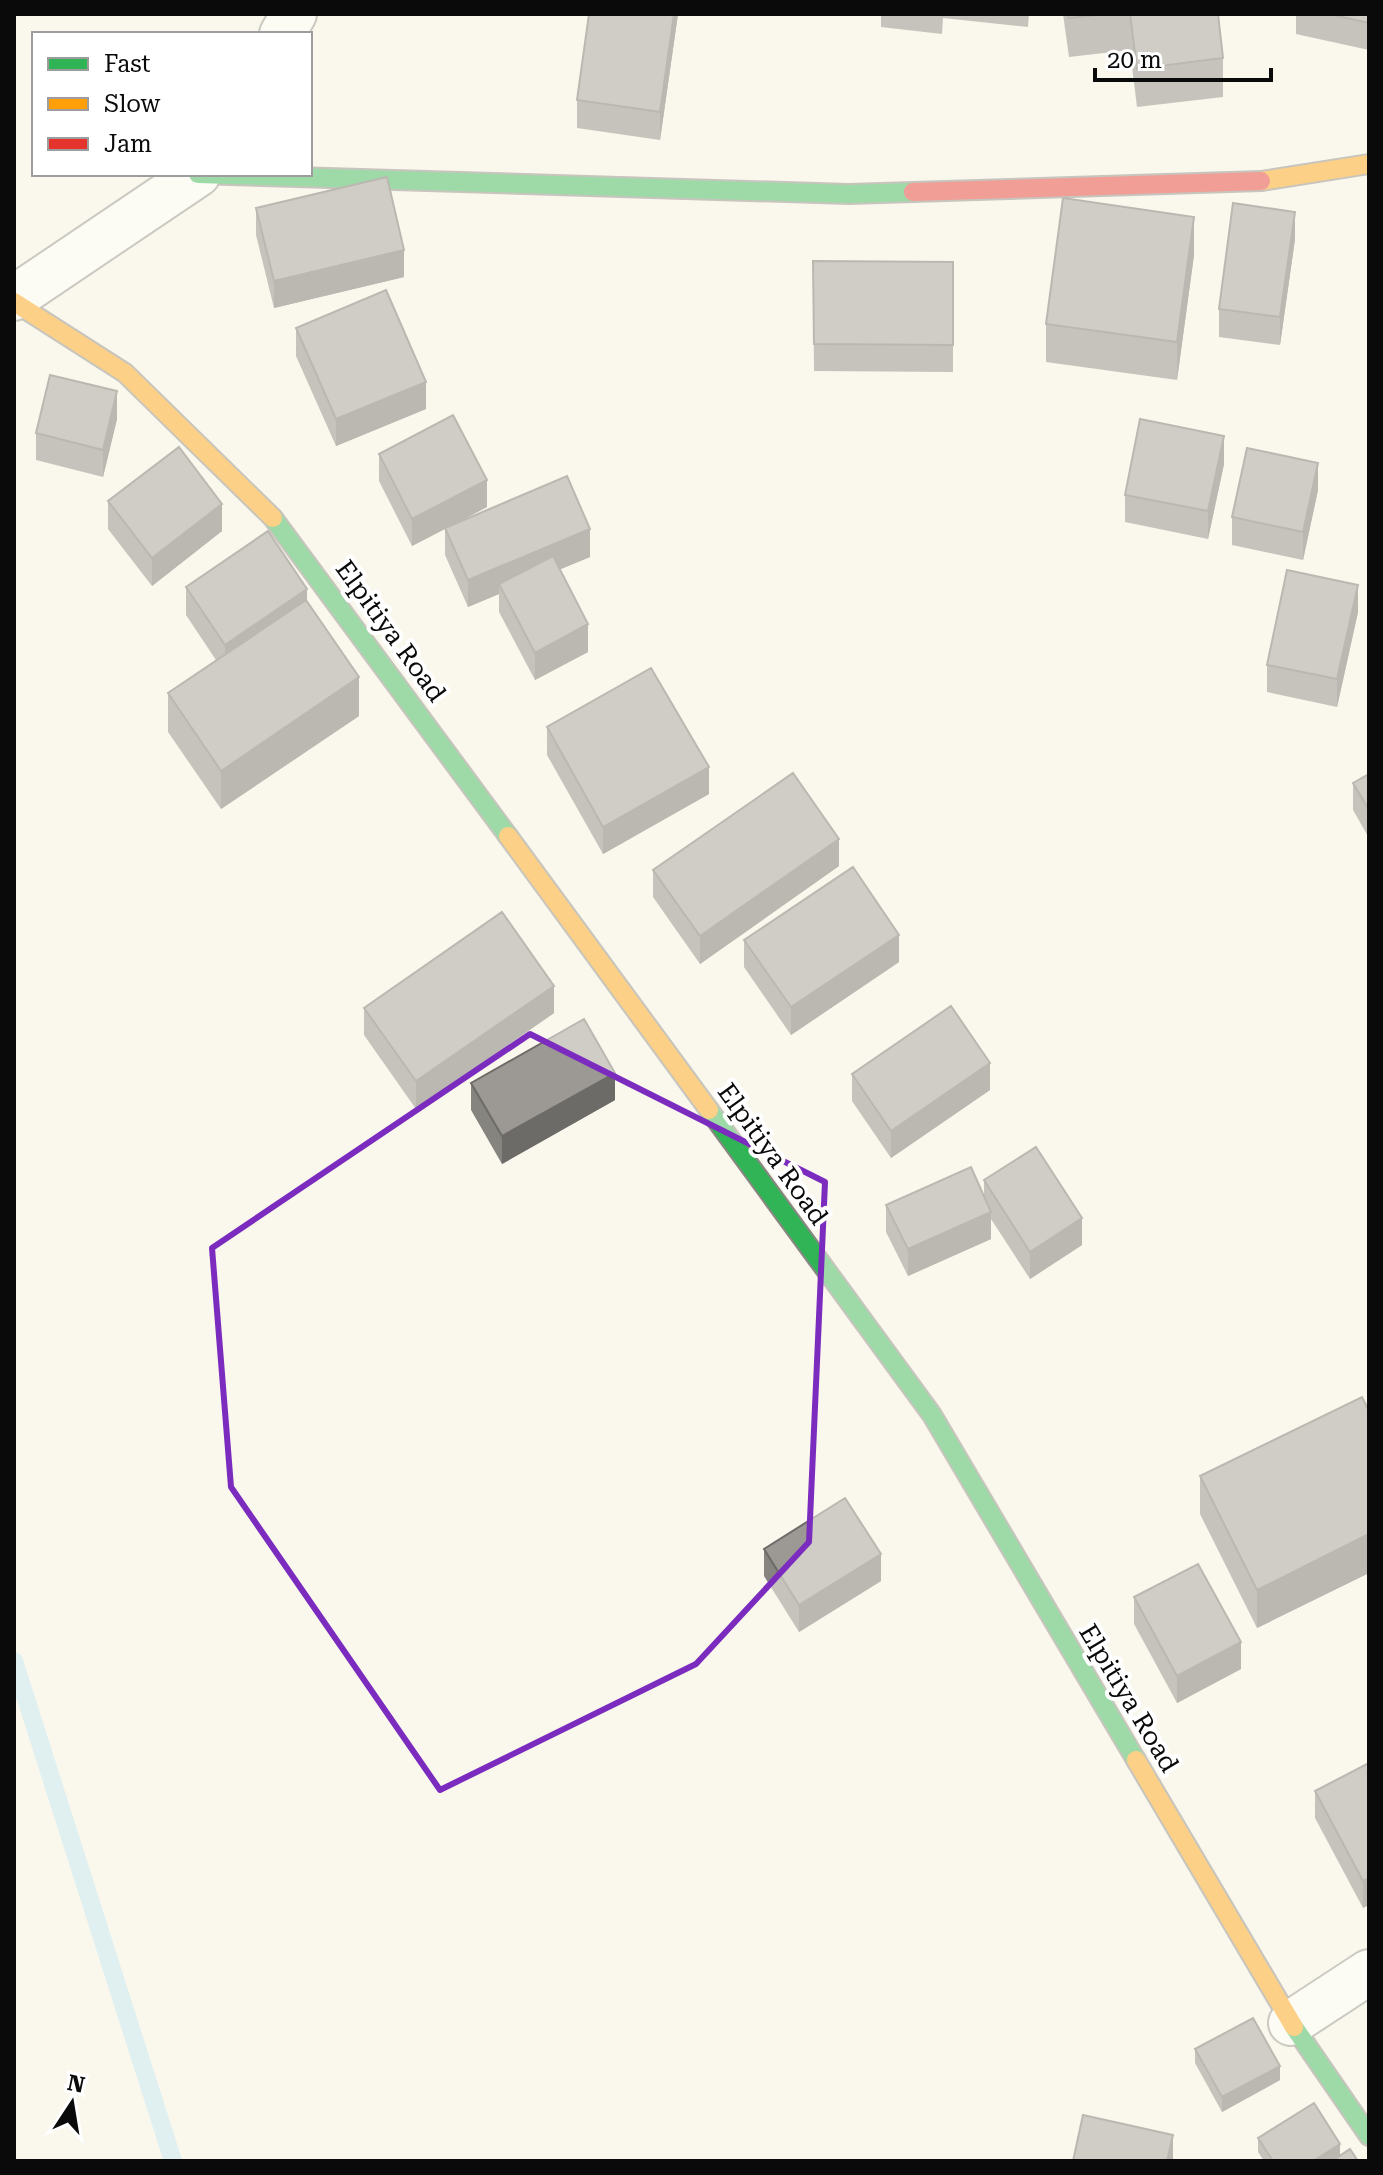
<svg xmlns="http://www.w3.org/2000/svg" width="1383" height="2175" font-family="'Roboto Serif',serif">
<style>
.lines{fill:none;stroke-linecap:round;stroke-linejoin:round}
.stream{stroke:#c1e6f7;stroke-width:18}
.street-casing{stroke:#92918c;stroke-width:48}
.fast-casing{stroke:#898783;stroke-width:22}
.slow-casing{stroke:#898783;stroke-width:22}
.jam-casing{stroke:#898783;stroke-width:22}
.street{stroke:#fefefc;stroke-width:44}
.fast{stroke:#30b455;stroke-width:18}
.slow{stroke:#ff9f0a;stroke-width:18}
.jam{stroke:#e5322d;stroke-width:18}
.wall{fill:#86847f}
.shaded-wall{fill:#6d6b68}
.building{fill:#9c9994;stroke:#6d6b68;stroke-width:2}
.marked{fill:none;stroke:#7b2cbf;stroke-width:6;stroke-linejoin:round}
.labels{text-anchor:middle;stroke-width:8;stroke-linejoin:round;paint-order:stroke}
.street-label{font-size:26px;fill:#0a0a0a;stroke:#fff}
</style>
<rect width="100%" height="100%" fill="#faf7ed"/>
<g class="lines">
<path class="stream" d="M14 1661 173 2161"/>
<g class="street-casing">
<path id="street" d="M282 34 294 14
M14 298 198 174
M1291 2023 1369 1972"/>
</g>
<g class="fast-casing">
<path id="fast" d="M198 174 849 194 913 192
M273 518 508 836
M709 1110 932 1415 1136 1760
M1294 2027 1369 2136"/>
</g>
<g class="slow-casing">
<path id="slow" d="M1261 181 1369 164
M14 302 125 373 273 518
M508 836 709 1110
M1136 1760 1294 2027"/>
</g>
<g class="jam-casing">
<path id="jam" d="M913 192 1261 181"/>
</g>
<use href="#street" class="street"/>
<use href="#fast" class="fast"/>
<use href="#slow" class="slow"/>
<use href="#jam" class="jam"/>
</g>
<path class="wall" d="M589 14H678L660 140 577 128V100Z
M881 14H1029L1028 27 943 18 942 34 881 27Z
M1063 14H1218L1223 58V97L1137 107 1130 50 1069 57Z
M1296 14H1369V50L1296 34Z
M256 208 404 277 274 308 256 235Z
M1295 239 1280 345 1219 337V309Z
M1194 255 1177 380 1046 362V324Z
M813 261 953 262V372L814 371Z
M296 328 426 409 336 446 296 356Z
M117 419 103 477 36 460V433Z
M379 454 487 507 459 522 590 557 560 569 588 652 535 680 499 612V594L468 607 445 555V529L412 546 379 481Z
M1224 464 1208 539 1125 522V495Z
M1318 490 1303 560 1232 545V517Z
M108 501 222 531 152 586 108 529Z
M186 587 307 602 359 716 221 809 168 732V693L216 660 186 615Z
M1358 612 1337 707 1267 692V665Z
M547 727 709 794 603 854 547 755Z
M1369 774V838L1353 810V783Z
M839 866 700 964 653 897V870Z
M744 940 899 962 791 1035 744 967Z
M364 1008 554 1013 416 1109 364 1035Z
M852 1074 990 1090 891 1158 852 1101Z
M471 1083 615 1100 502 1164 471 1110Z
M984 1180 1082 1245 1030 1279 991 1219V1239L908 1276 886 1232V1205L984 1195Z
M1369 1411V1573L1257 1628 1200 1514V1476Z
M764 1549 881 1581 799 1632 764 1576Z
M1134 1597 1241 1669 1177 1703 1134 1624Z
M1369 1763 1363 1908 1315 1818V1791Z
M1195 2049 1280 2080 1222 2112 1195 2063Z
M1258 2138 1340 2156 1358 2161H1264L1258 2152Z"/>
<path class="shaded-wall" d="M674 14H678L660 140V112Z
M1295 212V239L1280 345V317Z
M1194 217V255L1177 380V342Z
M404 250V277L274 308V281Z
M426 382V409L336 446V419Z
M117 391V419L103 477V450Z
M1224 436V464L1208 539V511Z
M1318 463V490L1303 560V532Z
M487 480V507L412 546V519Z
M222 504V531L152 586V558Z
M590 529V557L503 593 499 584V594L468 607V580Z
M1358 585V612L1337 707V679Z
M307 589V617L225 672V645Z
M588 624V652L535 680V653Z
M359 677V716L221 809V771Z
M709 767V794L603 854V827Z
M839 839V866L700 964V936Z
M899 935V962L791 1035V1007Z
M554 986V1013L416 1109V1081Z
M990 1063V1090L891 1158V1131Z
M615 1073V1100L502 1164V1136Z
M991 1212V1239L908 1276V1249Z
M1082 1218V1245L1030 1279V1252Z
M1369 1534V1573L1257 1628V1590Z
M881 1554V1581L799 1632V1605Z
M1241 1642V1669L1177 1703V1676Z
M1369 1878V1905L1363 1908V1881Z
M1280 2066V2080L1222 2112V2097Z
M1173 2135V2161H1167Z
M1340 2144V2158L1336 2161H1313Z"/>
<path class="building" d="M589 14H674L660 112 577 100Z
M1068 14H1109L1069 18Z
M1130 14H1218L1223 58 1137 69Z
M1329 14H1369V23Z
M387 177 404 250 274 281 256 208Z
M1063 198 1194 217 1177 342 1046 324Z
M1233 203 1295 212 1280 317 1219 309Z
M813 261 953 262V345L814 344Z
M386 290 426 382 336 419 296 328Z
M50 375 117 391 103 450 36 433Z
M453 415 487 480 412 519 379 454Z
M1140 419 1224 436 1208 511 1125 495Z
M179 447 222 504 152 558 108 501Z
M1247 448 1318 463 1303 532 1232 517Z
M567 476 590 529 468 580 445 528Z
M268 531 307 589 225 645 186 587Z
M553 556 588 624 535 653 499 584Z
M1287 570 1358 585 1337 679 1267 665Z
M306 600 359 677 221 771 168 693Z
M651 668 709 767 603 827 547 727Z
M793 773 839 839 700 936 653 870Z
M1369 774V810L1353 783Z
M853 867 899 935 791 1007 744 940Z
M502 912 554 986 416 1081 364 1008Z
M951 1006 990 1063 891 1131 852 1074Z
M584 1019 615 1073 502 1136 471 1083Z
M1036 1147 1082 1218 1030 1252 984 1180Z
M971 1167 991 1212 908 1249 886 1205Z
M1362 1397 1369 1411V1534L1257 1590 1200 1476Z
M845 1498 881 1554 799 1605 764 1549Z
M1198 1564 1241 1642 1177 1676 1134 1597Z
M1369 1763V1878L1363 1881 1315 1791Z
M1253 2018 1280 2066 1222 2097 1195 2049Z
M1314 2103 1340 2144 1313 2161H1273L1258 2138Z
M1083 2115 1173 2135 1167 2161H1073Z
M1350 2149 1358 2161H1332Z"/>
<path d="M0 0H1383V2175H0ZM530 1034 825 1182 809 1542 696 1664 440 1790 231 1487 212 1248Z" fill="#faf7ed" fill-opacity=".55" fill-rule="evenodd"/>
<path class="marked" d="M530 1034 825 1182 809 1542 696 1664 440 1790 231 1487 212 1248Z"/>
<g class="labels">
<g class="street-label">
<text transform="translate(391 631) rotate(54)" y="9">Elpitiya Road</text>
<text transform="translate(773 1154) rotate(54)" y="9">Elpitiya Road</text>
<text transform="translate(1129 1698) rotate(59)" y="9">Elpitiya Road</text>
</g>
</g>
<rect width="1383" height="2175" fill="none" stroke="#0a0a0a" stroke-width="32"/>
<rect x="32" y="32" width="280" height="144" fill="#ffffff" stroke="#9d9d9d" stroke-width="2"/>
<rect x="48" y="58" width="40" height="12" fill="#30b455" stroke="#9d9d9d" stroke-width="2"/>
<text x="104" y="72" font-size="24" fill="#0a0a0a">Fast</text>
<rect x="48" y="98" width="40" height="12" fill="#ff9f0a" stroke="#9d9d9d" stroke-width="2"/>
<text x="104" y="112" font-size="24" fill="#0a0a0a">Slow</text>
<rect x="48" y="138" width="40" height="12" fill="#e5322d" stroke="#9d9d9d" stroke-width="2"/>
<text x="104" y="152" font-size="24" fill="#0a0a0a">Jam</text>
<g transform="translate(72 2103) rotate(12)" stroke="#ffffff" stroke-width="6" paint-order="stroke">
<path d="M0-6L14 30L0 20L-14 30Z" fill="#0a0a0a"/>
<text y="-12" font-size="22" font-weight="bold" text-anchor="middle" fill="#0a0a0a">N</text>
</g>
<path d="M1095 68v12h176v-12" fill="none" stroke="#0a0a0a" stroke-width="4"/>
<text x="1107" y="68" font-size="24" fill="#0a0a0a" stroke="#ffffff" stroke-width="6" paint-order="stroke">20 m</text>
</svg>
